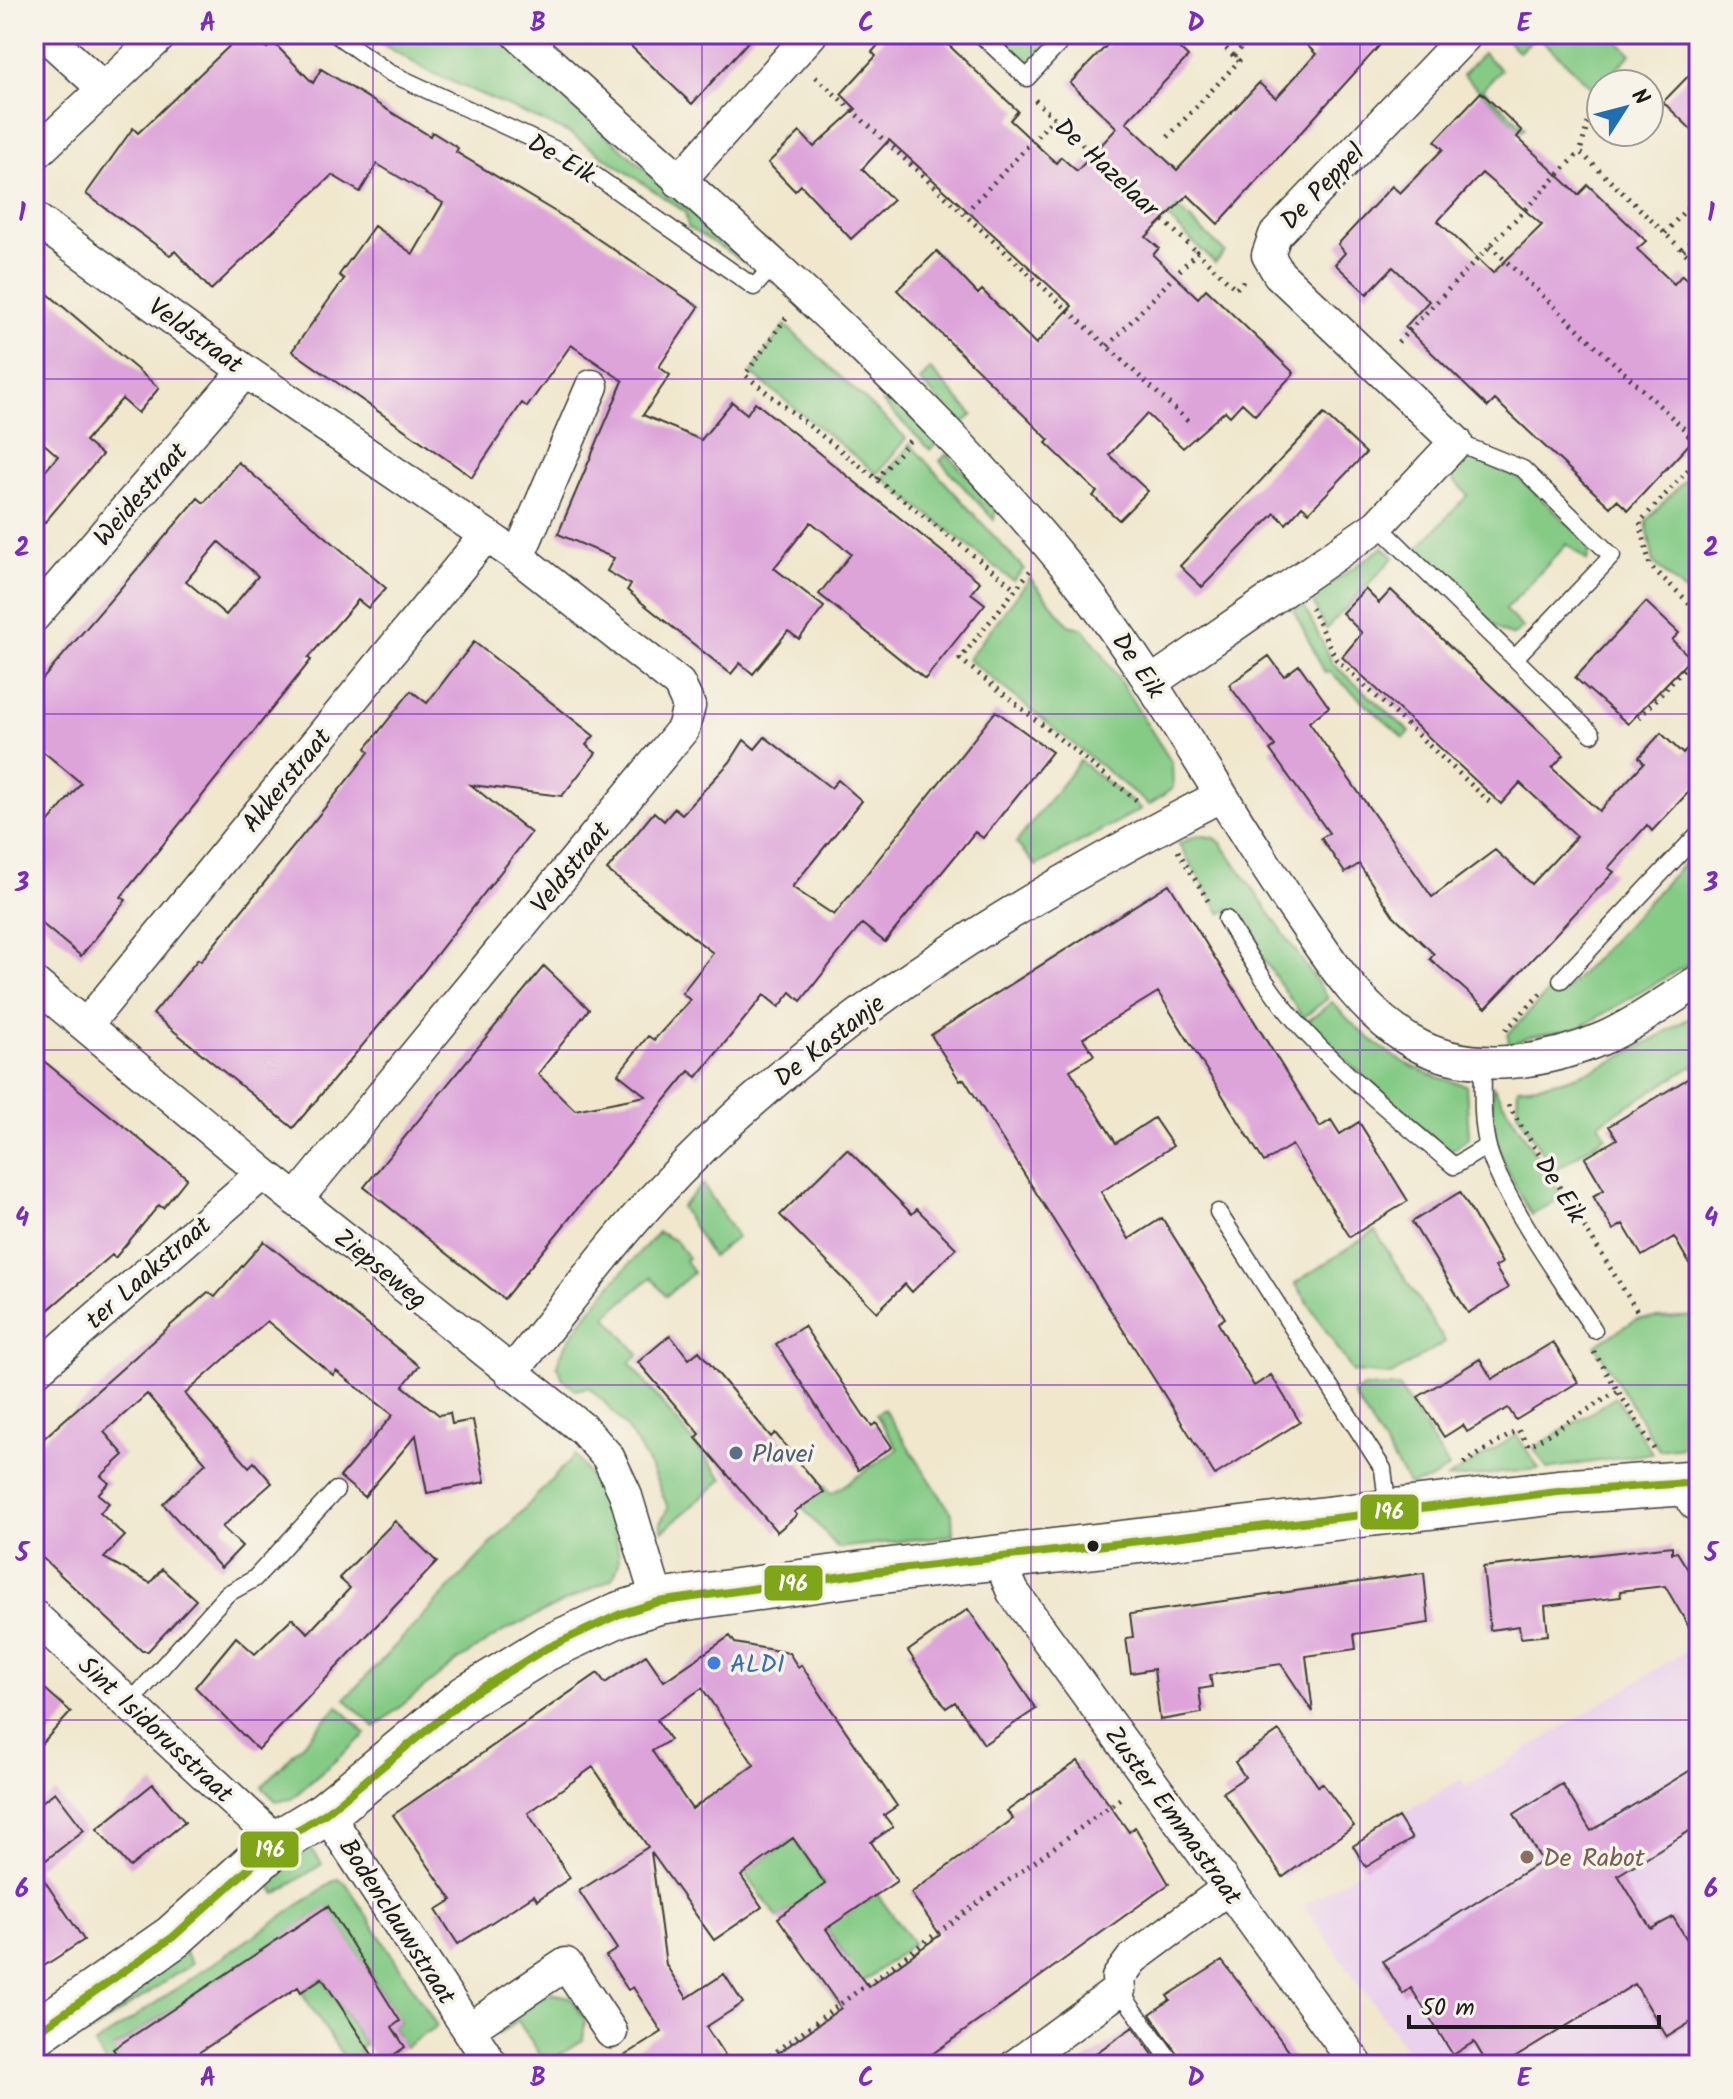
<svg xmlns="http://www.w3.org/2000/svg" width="1733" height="2099" font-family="Kalam,sans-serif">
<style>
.built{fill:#ead1ed}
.green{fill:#85cb86;stroke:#507451;stroke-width:2}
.building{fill:#dda4da;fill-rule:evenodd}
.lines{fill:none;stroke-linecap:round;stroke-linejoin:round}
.lane-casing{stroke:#3c3a37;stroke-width:19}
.street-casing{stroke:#3c3a37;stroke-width:35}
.secondary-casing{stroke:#3c3a37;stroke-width:47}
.path{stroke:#3c3a37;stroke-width:5;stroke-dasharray:2 6;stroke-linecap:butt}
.lane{stroke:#fff;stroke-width:16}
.street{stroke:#fff;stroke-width:32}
.secondary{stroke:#fff;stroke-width:44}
.bus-1-casing{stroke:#f7f3e8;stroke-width:14}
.bus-1{stroke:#7fa619;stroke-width:8}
.grid{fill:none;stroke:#7b2cbf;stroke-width:2;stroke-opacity:0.55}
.service-dot{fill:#5c6f8a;stroke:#f7f3e8;stroke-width:3}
.bus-dot{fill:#1c1c1c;stroke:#f7f3e8;stroke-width:3}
.shop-dot{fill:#3f7fe0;stroke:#f7f3e8;stroke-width:3}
.education-dot{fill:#8d6e63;stroke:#f7f3e8;stroke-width:3}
.labels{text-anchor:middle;stroke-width:7;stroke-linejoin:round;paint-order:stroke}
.street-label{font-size:26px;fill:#1c1c1c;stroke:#f7f3e8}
.service-label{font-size:26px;fill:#4e5e75;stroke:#f7f3e8;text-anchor:start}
.shop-label{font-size:26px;fill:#366cbe;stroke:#f7f3e8;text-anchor:start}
.education-label{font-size:26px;fill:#785e54;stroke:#f7f3e8;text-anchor:start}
.line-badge{stroke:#f7f3e8;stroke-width:3}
.badge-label{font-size:22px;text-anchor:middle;font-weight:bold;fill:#fff}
.neatline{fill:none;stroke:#7b2cbf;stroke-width:3}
.grid-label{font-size:26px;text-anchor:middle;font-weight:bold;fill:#7b2cbf}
</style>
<rect width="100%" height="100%" fill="#f7f3e8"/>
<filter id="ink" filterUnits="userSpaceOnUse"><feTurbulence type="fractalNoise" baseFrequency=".0125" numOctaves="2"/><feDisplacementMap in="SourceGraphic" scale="16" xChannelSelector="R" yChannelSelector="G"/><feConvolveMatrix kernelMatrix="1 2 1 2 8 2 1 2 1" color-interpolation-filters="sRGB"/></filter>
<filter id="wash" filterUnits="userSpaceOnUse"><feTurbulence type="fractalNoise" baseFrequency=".006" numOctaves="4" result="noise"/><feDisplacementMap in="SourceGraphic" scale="32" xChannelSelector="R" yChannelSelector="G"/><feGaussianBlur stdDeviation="1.8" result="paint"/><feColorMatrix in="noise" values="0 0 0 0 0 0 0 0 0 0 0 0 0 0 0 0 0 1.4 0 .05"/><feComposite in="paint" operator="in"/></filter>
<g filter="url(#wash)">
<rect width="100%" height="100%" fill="#f0e7cd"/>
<path class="built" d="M1699 1643V2061L1693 2065H1417L1304 1906 1362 1869 1349 1845 1461 1779 1466 1787Z"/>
<path class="green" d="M365 34H497L749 265 688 227 685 212 569 133 430 72Z
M992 34H1057L1032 61 1025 62Z
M1500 34H1611L1631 54 1601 84 1598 94 1537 35 1519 52Z
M1483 53 1501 70 1483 89 1525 128 1522 131 1463 75Z
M1106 140 1225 252 1215 263 1097 150Z
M785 325 906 438 877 474 751 373Z
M930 369 973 415 962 424 920 381Z
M882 402H896L938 443 930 450Z
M910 444 1024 569 1013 581 882 478Z
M947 454 996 506 994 520 940 461Z
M1470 457 1519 478 1587 541 1590 549 1587 561 1567 544 1505 610 1523 628 1512 636 1501 631 1416 550 1468 495 1450 477Z
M1699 465V605L1654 563 1646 521Z
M1383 547 1394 557 1326 629 1311 598Z
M1030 578 1069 625 1084 629 1100 650 1172 763 1173 788 1149 805 968 659Z
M1303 604 1333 664 1410 732 1404 738 1330 672 1325 673 1294 611Z
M1080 761 1141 809 1036 866 1016 843Z
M1198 835 1215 838 1221 843 1328 998 1303 1018 1230 909 1221 914 1179 844Z
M1699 847V958L1579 1028 1527 1037 1509 1045 1508 1034 1552 988 1561 995Z
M1332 1002C1370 1045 1410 1073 1466 1085L1469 1137 1453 1150 1446 1149 1334 1050 1308 1021Z
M1699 1012V1074L1693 1066 1599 1123 1606 1136 1554 1171 1517 1112 1518 1087C1588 1083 1640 1047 1699 1012Z
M1493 1086 1562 1197 1532 1215C1507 1173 1487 1137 1493 1086Z
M703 1184 737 1237 712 1257 681 1207Z
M1375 1231 1445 1342 1391 1375 1353 1372 1295 1283Z
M658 1232 676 1241 688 1258 685 1260 693 1273 666 1296 651 1277 606 1316 639 1355 630 1363 723 1479 663 1531 660 1523 668 1508C650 1461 627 1420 588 1387L576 1390 563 1379 557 1365C570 1325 629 1266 658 1232Z
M1699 1316V1445L1659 1450 1595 1345 1637 1319Z
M1363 1387H1399L1449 1468 1430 1480 1409 1485 1353 1394Z
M1616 1397 1652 1453 1547 1469 1534 1448Z
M884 1409 952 1514 953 1535 838 1548 802 1507 825 1486 831 1494 898 1449 876 1414Z
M1517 1435 1539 1469 1446 1479Z
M575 1455C591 1473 620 1537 619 1561 619 1567 615 1573 612 1579L506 1630 457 1661 375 1727 345 1699Z
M338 1706 366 1734 291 1799 276 1801 262 1787Z
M793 1838 846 1915 877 1894 913 1943 837 2002 821 1979 848 1959 805 1899 778 1918 745 1873Z
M307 1842 322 1864 276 1894 265 1876Z
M337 1879 346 1883 437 2026 405 2047 392 2027 400 2021 328 1907 114 2048 124 2065H107L94 2045Z
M183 1949 192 1963 87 2035 82 2027Z
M322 1978 365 2044 358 2049 368 2065H349L301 1992Z
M550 1993 570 1997 585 2020 583 2040 553 2059 556 2065H547L518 2021 498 2034 495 2028Z"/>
<g id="blocks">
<path class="building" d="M242 34H254L267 48 273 42 313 83 321 69 430 136 432 132 458 148 456 152 577 225 699 307 659 367 670 375 643 415 701 440 732 402 747 414 755 402 980 582 971 593 985 604 925 679 819 594 851 554 811 522 774 568 824 607 799 639 788 631 753 674 740 663 731 674 641 602 627 590 631 585 607 571 614 558 558 534 623 381 571 345 527 407 522 403 472 477 292 351 344 279 339 275 374 226 413 254 443 203 377 164 360 192 332 175 211 290 175 251 170 255 86 194 133 128 138 133Z
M618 34H755L692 104Z
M888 34H937L1018 111 1010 120 1056 163 1061 157 1077 171 1117 128 1070 83 1118 34H1165L1188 57 1126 122 1177 170 1259 83 1276 98 1316 54 1295 34H1390L1218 224 1188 195 1146 237 1159 248 1153 255 1198 298 1206 289 1294 373 1255 415 1242 403 1230 416 1225 411 1183 448 1147 414 1109 455 1148 491 1119 520 1093 496 1097 492 1046 443 1049 440 897 290 937 251 978 294 982 290 1036 344 1072 306 889 140 862 169 893 200 851 239 801 185 795 191 768 163 800 132 814 147 856 109 841 94 876 56 872 52Z
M1699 65V137L1663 102Z
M1481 92 1522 131 1517 137 1567 184 1578 195 1588 185 1646 241 1637 249 1674 284 1682 275 1699 290V422L1687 436 1692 441 1628 510 1617 500 1610 507 1495 400 1488 407 1405 327 1429 301 1393 267 1367 294 1335 264 1345 253 1338 244 1392 186 1400 193 1443 149 1435 141ZM1482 173 1542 225 1493 273 1438 221Z
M34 282 159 388 138 413 122 399 85 441 102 455 34 535V484L58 456 34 435Z
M1324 414 1366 453 1309 512 1302 506 1286 524 1275 513 1202 587 1180 566Z
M238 462 386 588 368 608 358 600 308 658 311 660 121 897 126 900 81 956 34 917V840L81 783 34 744V689L198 498 204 503ZM219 542 258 576 226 615 186 581Z
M1365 589 1379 603 1391 590 1466 662 1564 755 1552 768 1599 811 1644 763 1639 757 1661 733 1683 754 1699 736V781L1652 831 1647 825 1608 868 1614 872 1486 1008 1430 959 1434 954 1393 915 1359 864 1345 873 1321 838 1329 833 1270 750 1275 746 1229 685 1269 656 1284 676 1299 665 1329 707 1309 722 1432 897 1495 850 1532 884 1577 836 1520 783 1501 804 1342 657 1362 633 1342 613Z
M1646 602 1679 633 1672 640 1691 658 1628 724 1575 678Z
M474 642 594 736 586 745 596 753 562 796 471 785 531 833 409 990 293 1128 153 1014 198 959 201 961 353 773 369 752 366 748 411 691 427 703Z
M996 711 1052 752 983 838 975 832 885 942 862 924 801 1001 791 992 779 1007 764 995 697 1077 689 1071 504 1299 364 1187 544 966 589 1009 538 1074 575 1110 646 1096 618 1074 648 1036 654 1040 690 1000 682 993 713 953 607 870 654 812 664 821 675 808 682 814 730 762 744 740 755 749 765 737 831 788 838 780 862 801 792 887 834 915Z
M1169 884 1320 1127 1331 1120 1340 1134 1359 1122 1408 1201 1350 1237 1292 1145 1264 1162 1158 992 1083 1038 1094 1055 1070 1070 1116 1143 1154 1118 1173 1146 1101 1192 1129 1239 1162 1218 1225 1318 1218 1323 1254 1386 1271 1375 1300 1422 1215 1475 964 1079 960 1081 931 1035Z
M34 1053 187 1178 163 1208 159 1205 115 1258 112 1255 34 1322Z
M1699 1072V1280L1674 1237 1642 1256 1623 1224 1613 1230 1593 1196 1604 1190 1585 1158 1617 1139 1609 1126Z
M847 1149 912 1214 917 1209 956 1248 912 1292 905 1284 877 1312 780 1215Z
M1460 1192 1502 1263 1495 1267 1508 1288 1468 1313 1412 1222Z
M264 1241 419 1366 403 1386 439 1415 450 1413 452 1424 473 1420 485 1482 427 1493 416 1435 364 1497 340 1477 393 1415 336 1371 333 1375 267 1321 185 1394 249 1467 254 1462 272 1483 222 1527 242 1546 221 1568 163 1504 206 1463 147 1394 104 1432 124 1455 101 1476 109 1483 98 1494 109 1503 100 1513 125 1536 104 1558 150 1583 162 1569 196 1600 148 1651H142L34 1550V1447L208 1292 215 1297Z
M804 1326 866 1419 872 1426 876 1423 892 1447 858 1470 776 1344Z
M670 1335 689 1359 699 1351 771 1437 775 1433 824 1492 794 1512 797 1515 777 1532 696 1438 700 1434 638 1362Z
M1553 1342 1578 1382 1516 1420 1508 1408 1467 1432 1463 1425 1444 1437 1418 1397 1480 1359 1492 1379Z
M395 1521 437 1562 258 1750 195 1687 236 1637 255 1654 292 1618 308 1633 350 1588 339 1578Z
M1672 1546V1553L1677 1552 1699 1587V1644L1665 1586 1620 1591 1621 1597 1545 1606 1548 1635 1521 1638 1519 1626 1490 1630 1483 1567Z
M1424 1573 1429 1623 1354 1634 1356 1649 1306 1656 1313 1712 1281 1664 1210 1675 1212 1687 1199 1689 1202 1713 1160 1720 1154 1669 1131 1673 1126 1638 1133 1637 1130 1614Z
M968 1609 1036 1709 984 1744 955 1702 946 1708 908 1651Z
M730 1636 735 1643 789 1653 798 1667 801 1665 897 1806 884 1815 893 1827 871 1842 897 1881 826 1929 868 1987 940 1935 911 1893 1013 1819 1007 1811 1078 1761 1129 1832 1135 1827 1169 1884 917 2065H762L841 2008 778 1918 825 1884 793 1838 741 1876 762 1907 714 1940 651 1852 666 1965 687 1998 724 1974 743 2003 706 2027 731 2065H610L662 2032 633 1987 628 1990 606 1956 617 1949 579 1891 648 1847 593 1767 528 1813 570 1878 537 1900 534 1895 458 1944 436 1910 452 1900 393 1815 598 1673 605 1683 646 1655 664 1681ZM702 1688 754 1765 692 1809 652 1751 670 1740 657 1720Z
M34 1679 71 1712 34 1752Z
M1279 1731 1318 1786 1322 1783 1354 1826 1283 1877 1223 1792 1245 1777 1235 1762Z
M1699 1765V1825L1618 1875 1651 1929 1673 1917 1699 1959V2017L1667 2037 1635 1984 1503 2065H1488L1474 2042 1453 2055 1411 1988 1403 1994 1383 1961 1542 1861 1514 1814 1562 1784 1591 1831Z
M153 1784 185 1822 130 1867 97 1829Z
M55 1792 84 1830 36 1868 84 1940 44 1966 34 1952V1808Z
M1398 1817 1412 1839 1366 1867 1353 1846Z
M328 1906 400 2021 392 2027 405 2047 379 2065 322 1978 301 1992 298 1987 180 2065H124L113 2049Z
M1222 1961 1242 1987 1299 2065H1185L1150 2014 1170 2000 1167 1996Z
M1133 2027 1156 2059 1147 2065H1079Z"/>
</g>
</g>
<g filter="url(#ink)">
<use href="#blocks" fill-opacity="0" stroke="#3c3a37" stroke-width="2"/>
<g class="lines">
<g class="lane-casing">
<path id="lane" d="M335 34 388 72 563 153 754 287 772 267
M980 34 1027 78 1068 34
M1456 442 1523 469 1612 556 1515 658
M1378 525 1592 734
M1226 919C1250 959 1276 1001 1308 1035 1352 1082 1404 1123 1454 1166L1487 1146
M1561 980 1699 833
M1483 1063C1483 1090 1481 1117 1487 1143 1496 1190 1566 1286 1594 1330
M1218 1212 1383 1469 1388 1510
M129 1704 227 1594 254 1579 336 1490
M1119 1990 1174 2065"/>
</g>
<g class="street-casing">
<path id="street" d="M44 34 103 88
M518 34C704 204 903 368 1064 563 1153 672 1217 796 1296 911 1328 958 1362 1013 1412 1042 1470 1076 1548 1063 1606 1037 1638 1023 1669 999 1699 981
M34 155 162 34
M679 181 811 34
M34 218 245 371 518 557 679 684 689 706 683 729 296 1200
M518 557 592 386
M34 616 245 371
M1152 682 1378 525 1456 442 1279 274 1268 255 1275 235 1467 34
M34 983 263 1173 583 1429 608 1457 625 1493 658 1602
M86 1025 486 535
M34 1372 263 1173
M511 1373C558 1316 602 1255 652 1200 811 1026 1013 903 1220 796
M1008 1558 1007 1578 1013 1592 1357 2065
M34 1616 278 1842
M326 1813 492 2065
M469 2029 566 1964 611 2032
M1016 2065 1119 1990 1118 1978 1132 1959 1228 1888"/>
</g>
<g class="secondary-casing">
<path id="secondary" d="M34 2034 173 1937 278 1842 326 1813 467 1697 545 1649 620 1614 658 1602 865 1573 1558 1492 1688 1483 1699 1499"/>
</g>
<path class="path" d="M1234 56 1253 34
M816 77 1191 424
M1035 100 1197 252
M1588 123 1580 152 1699 266
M1168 137 1239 61 1211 34
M1687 208 1699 192
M966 212 1054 118
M1665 233 1687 208 1699 219
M1490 246 1699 443
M1683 250 1699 232
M786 318 745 375 1016 589
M1398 342 1580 152
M1108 346 1197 252 1236 289 1245 279
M1699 458 1640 522 1650 566 1699 612
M877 479 911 439
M1030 571 960 659 1140 803
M1311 608 1336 659 1493 805
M1639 718 1699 653
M1178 851 1210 904
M1506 1030 1541 993
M1508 1105 1639 1314
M1594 1352 1654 1449
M1464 1463 1518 1430 1529 1446 1618 1391
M757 2065 1124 1796"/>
<use href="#lane" class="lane"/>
<use href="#street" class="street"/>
<use href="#secondary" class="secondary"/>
<g class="bus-1-casing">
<path id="bus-1" d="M34 2034 173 1937 278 1842 326 1813 467 1697 545 1649 620 1614 658 1602 865 1573 1558 1492 1688 1483"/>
</g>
<use href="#bus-1" class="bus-1"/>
</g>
</g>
<path class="grid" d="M373 34V2065M702 34V2065M1031 34V2065M1360 34V2065M34 379H1699M34 714H1699M34 1050H1699M34 1385H1699M34 1720H1699"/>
<circle class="service-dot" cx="736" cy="1453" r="8"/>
<circle class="bus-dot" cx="1093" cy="1546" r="7"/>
<circle class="shop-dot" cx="714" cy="1663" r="8"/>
<circle class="education-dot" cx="1527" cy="1857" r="8"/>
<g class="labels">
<g class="street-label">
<text transform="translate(562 158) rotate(30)" y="9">De Eik</text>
<text transform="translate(1107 167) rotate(43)" y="9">De Hazelaar</text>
<text transform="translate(1322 186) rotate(-46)" y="9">De Peppel</text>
<text transform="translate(196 335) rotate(36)" y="9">Veldstraat</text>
<text transform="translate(140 494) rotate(-49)" y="9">Weidestraat</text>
<text transform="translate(1139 665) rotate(56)" y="9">De Eik</text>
<text transform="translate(286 780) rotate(-51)" y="9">Akkerstraat</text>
<text transform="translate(570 867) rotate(-51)" y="9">Veldstraat</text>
<text transform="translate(829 1040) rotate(-38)" y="9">De Kastanje</text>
<text transform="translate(1561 1189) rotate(58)" y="9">De Eik</text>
<text transform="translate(381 1268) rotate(39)" y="9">Ziepseweg</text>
<text transform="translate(148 1272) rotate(-41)" y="9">ter Laakstraat</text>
<text transform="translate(156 1729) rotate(43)" y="9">Sint Isidorusstraat</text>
<text transform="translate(1174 1815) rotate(54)" y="9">Zuster Emmastraat</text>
<text transform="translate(398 1921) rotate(57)" y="9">Bodenclauwstraat</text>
</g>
<g class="service-label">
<text x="752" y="1462">Plavei</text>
</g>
<g class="shop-label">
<text x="730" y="1672">ALDI</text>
</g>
<g class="education-label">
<text x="1543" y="1866">De Rabot</text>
</g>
</g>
<g class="line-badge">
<rect x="1359" y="1493" width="61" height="38" rx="8" fill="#7fa619"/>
<rect x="763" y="1564" width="61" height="38" rx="8" fill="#7fa619"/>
<rect x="239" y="1830" width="61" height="39" rx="8" fill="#7fa619"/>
</g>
<g class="badge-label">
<text x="1389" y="1519">196</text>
<text x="793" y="1591">196</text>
<text x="270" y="1857">196</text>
</g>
<rect width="1733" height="2099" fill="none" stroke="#f7f3e8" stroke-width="88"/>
<g transform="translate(1625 108) rotate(54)"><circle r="38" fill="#f7f3e8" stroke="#9f9d96" stroke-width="2"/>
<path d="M0-6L14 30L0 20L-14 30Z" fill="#1f6fb2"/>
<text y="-12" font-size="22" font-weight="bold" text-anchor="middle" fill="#1c1c1c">N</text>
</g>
<path d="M1409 2015v12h250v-12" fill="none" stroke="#1c1c1c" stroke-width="4"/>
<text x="1421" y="2015" font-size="24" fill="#1c1c1c" stroke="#f7f3e8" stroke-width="6" paint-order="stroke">50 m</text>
<rect x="44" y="44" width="1645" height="2011" class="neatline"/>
<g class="grid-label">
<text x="208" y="31">A</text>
<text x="538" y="31">B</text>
<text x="866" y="31">C</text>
<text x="1196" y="31">D</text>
<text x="1524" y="31">E</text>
<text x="22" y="221">1</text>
<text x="1711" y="221">1</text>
<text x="22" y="556">2</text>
<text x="1711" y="556">2</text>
<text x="22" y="891">3</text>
<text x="1711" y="891">3</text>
<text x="22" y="1226">4</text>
<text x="1711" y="1226">4</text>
<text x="22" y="1561">5</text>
<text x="1711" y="1561">5</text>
<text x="22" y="1897">6</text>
<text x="1711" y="1897">6</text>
<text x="208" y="2086">A</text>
<text x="538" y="2086">B</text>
<text x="866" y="2086">C</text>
<text x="1196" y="2086">D</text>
<text x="1524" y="2086">E</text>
</g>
</svg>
